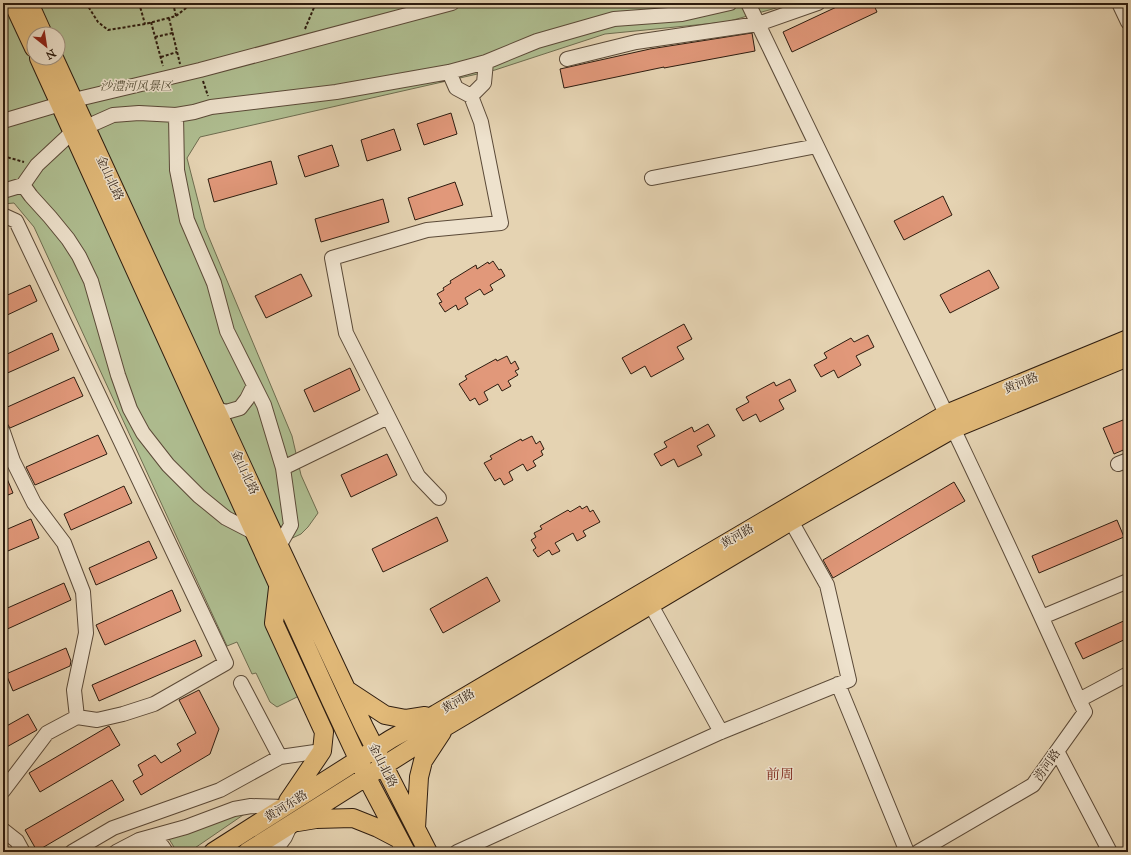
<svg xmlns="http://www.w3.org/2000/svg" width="1131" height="855" font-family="'IM FELL Great Primer','Noto Serif SC',serif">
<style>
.green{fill:#afbe91;stroke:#6e6d50;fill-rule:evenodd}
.building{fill:#e1987a;stroke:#2d1c0f}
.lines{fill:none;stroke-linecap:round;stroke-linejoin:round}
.minor-casing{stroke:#5b4a38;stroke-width:16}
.major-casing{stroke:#2d1c0f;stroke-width:20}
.path{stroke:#2d1c0f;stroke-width:2;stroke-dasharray:3 2;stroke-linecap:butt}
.minor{stroke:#eee2cd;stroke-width:14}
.major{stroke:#e2ba79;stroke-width:18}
.labels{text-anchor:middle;stroke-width:3;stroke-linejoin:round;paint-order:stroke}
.park-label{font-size:12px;font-style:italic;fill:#544d36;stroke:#eee2cd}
.street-label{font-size:12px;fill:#2d1c0f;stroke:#eee2cd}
.quarter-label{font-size:14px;fill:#7a1f14;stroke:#eee2cd}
</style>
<rect width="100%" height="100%" fill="#e5d3b2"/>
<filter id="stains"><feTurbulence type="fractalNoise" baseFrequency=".005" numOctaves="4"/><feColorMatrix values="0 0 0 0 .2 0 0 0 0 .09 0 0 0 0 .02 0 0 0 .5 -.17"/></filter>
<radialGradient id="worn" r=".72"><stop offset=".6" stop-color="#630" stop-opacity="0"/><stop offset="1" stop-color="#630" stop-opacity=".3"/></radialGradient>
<path class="green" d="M3 3H794L726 22 605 34 495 70 200 137 187 158 205 228 292 436 301 475 318 513 308 527 301 534 258 554 315 679 313 689 277 707 270 702 256 673 252 674 237 642 227 646 34 227 14 203 3 204ZM34 34H58V58H34Z
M240 813H246L189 852H177L169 839Z"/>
<path class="building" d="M845 3H873L877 12 792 52 783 32Z
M752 33 755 51 664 68V67L564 88 560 69 650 49Z
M451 113 457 134 424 145 417 124Z
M394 129 401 150 367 161 361 140Z
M332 145 339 166 305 177 298 156Z
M271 161 277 184 214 202 208 179Z
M455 182 463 205 415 220 408 198Z
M943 196 952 215 904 240 894 221Z
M383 199 389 222 321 242 315 219Z
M493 261 499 270 501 269 505 276 490 285 493 290 484 295 480 289 465 298 468 304 458 310 456 305 445 312 439 303 442 302 437 294 444 290 443 288 451 283 450 281 476 265 477 269 488 262 489 264Z
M989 270 999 288 950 313 940 295Z
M301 274 312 296 266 318 255 296Z
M30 285 37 301 3 317V297Z
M684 324 692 339 677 347 684 359 651 377 645 366 631 374 622 358Z
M52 333 59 350 3 375V356Z
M868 335 874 347 856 356 861 365 838 378 834 370 821 377 814 365 827 358 824 353 851 338 854 342Z
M507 356 511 364 515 361 519 369 515 371 518 375 508 381 511 386 502 391 498 384 484 392 488 400 479 405 475 398 470 401 459 384 467 379 465 376 496 359 497 361Z
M350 368 360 390 314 412 304 390Z
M74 377 83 396 10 428 8 425 3 414V409Z
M790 379 796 391 779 400 784 409 760 422 756 414 743 421 736 409 749 402 746 397 774 382 776 386Z
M1128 418V448L1114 454 1103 428Z
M708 424 715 436 697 446 702 455 678 467 674 459 661 466 654 454 667 447 664 442 692 427 694 432Z
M98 435 107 454 35 485 26 467Z
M532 436 536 444 540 441 544 449 541 451 543 455 533 461 536 466 527 471 523 464 509 472 513 480 504 485 500 478 495 481 484 463 492 459 490 456 521 439 522 441Z
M387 454 397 475 351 497 341 475Z
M3 469 13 493 3 497Z
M954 482 965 501 833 578 823 560Z
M124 486 132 503 71 530 64 514Z
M580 506 582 509 587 506 590 512 593 510 600 522 583 531 586 536 577 541 573 533 555 543 560 551 552 555 549 550 538 557 533 550 536 548 531 540 536 537 534 533 542 529 540 526 568 510 570 512Z
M437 517 448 541 383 572 372 549Z
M31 519 39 538 3 553V531Z
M1117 520 1124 537 1039 573 1032 556Z
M149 541 157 558 96 585 89 568Z
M487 577 500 601 443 633 430 609Z
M64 583 71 600 3 631V610Z
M172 590 181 611 105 645 96 625Z
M1128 619V638L1083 659 1075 643Z
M195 640 202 656 99 701 92 685Z
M66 648 71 661 70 666 13 691 6 674Z
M199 690 219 729 210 754 141 795 133 781 143 775 138 765 155 755 161 763 181 751 177 744 196 733 179 700Z
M28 714 37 730 3 749V728Z
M109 726 120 745 40 792 29 773Z
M112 780 124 800 37 851 25 830Z"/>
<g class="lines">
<g class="minor-casing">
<path id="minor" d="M748 3C859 235 974 465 1079 700
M1119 3 1128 22
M567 59 636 42 758 24 818 3
M471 96 484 83 486 62
M176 115 177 170 187 220 214 283 227 331 264 405 283 468 291 525 279 546
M3 121 74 100 200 70 452 3
M95 123 113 115 139 113 176 115 194 112 211 107 336 92 449 72 486 62 537 41 614 19 682 14 730 3
M652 178 817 146
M23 185 37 165 67 137
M3 191 23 185 31 196 50 217 68 239 79 256 91 281 118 375 130 409 143 433 168 465 199 496 226 518 255 533
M3 216H5L16 221 226 663 154 704 123 714 97 720 77 717 47 733 3 791
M216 409 226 412 240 408 247 399 254 385
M3 432 13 461 34 503 64 543 83 592 86 633 74 690 77 717
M1118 464 1128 460
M283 468 388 417
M439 498 418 476 346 333 332 258 427 230 501 223 481 122 471 96 456 88 449 72
M646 596 721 732
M1042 617 1128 581
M241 683 280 757
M838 684 907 852
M1057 751 1110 852
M3 830 17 841 23 852
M139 840 162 846 166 852
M72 852 113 828 220 790 280 757 322 751
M116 852 139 840 186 827 234 809 251 806 284 807
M274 852 285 837 291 824
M457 852 721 732 849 680 827 585 791 521
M918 852 1033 785 1085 712 1079 700 1128 674"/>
</g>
<g class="major-casing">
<path id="major" d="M13 3 34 48
M29 3 43 34
M39 58 331 701 366 776 406 852
M54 58 279 546 364 727 428 852
M278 588 274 623 324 732 322 751 288 801
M347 690 385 715 406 719 425 716
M298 822 316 819 353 818 378 828 399 839
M416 828 419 777 423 761 442 732
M213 852 391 739 436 714 946 414 1128 339
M247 852 445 727 791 521 953 429 1128 357"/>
</g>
<path class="path" d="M86 3 98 22 108 30 145 24 176 16 173 3
M139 3 145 24
M176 16 190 5 195 3
M169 18 180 64
M151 22 163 66
M305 29 315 5V3
M155 37 173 33
M161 57 177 52
M203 81 208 96
M3 156 24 162"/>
<use href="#minor" class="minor"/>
<use href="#major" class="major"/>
</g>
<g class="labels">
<g class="park-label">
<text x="136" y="90">沙澧河风景区</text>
</g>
<g class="street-label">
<text transform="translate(110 178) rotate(65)" y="4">金山北路</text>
<text transform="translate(1021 383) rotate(-22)" y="4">黄河路</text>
<text transform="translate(245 472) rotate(65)" y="4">金山北路</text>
<text transform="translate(737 536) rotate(-30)" y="4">黄河路</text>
<text transform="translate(458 701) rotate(-30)" y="4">黄河路</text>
<text transform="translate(383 765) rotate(63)" y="4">金山北路</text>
<text transform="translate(1047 765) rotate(-55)" y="4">涝河路</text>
<text transform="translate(286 806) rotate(-32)" y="4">黄河东路</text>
</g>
<g class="quarter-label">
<text x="780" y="779">前周</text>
</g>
</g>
<rect width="1131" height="855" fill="none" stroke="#e5d3b2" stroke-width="16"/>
<rect x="4" y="4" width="1123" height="847" fill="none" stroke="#2d1c0f" stroke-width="2"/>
<rect x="8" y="8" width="1115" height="839" fill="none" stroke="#2d1c0f"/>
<g transform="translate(46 46) rotate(150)"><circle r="19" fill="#eee2cd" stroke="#a19381"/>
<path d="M0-3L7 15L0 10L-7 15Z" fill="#8f2418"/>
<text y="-6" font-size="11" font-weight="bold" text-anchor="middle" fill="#2d1c0f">N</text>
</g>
<rect width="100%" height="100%" filter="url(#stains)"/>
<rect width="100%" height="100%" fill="url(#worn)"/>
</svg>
